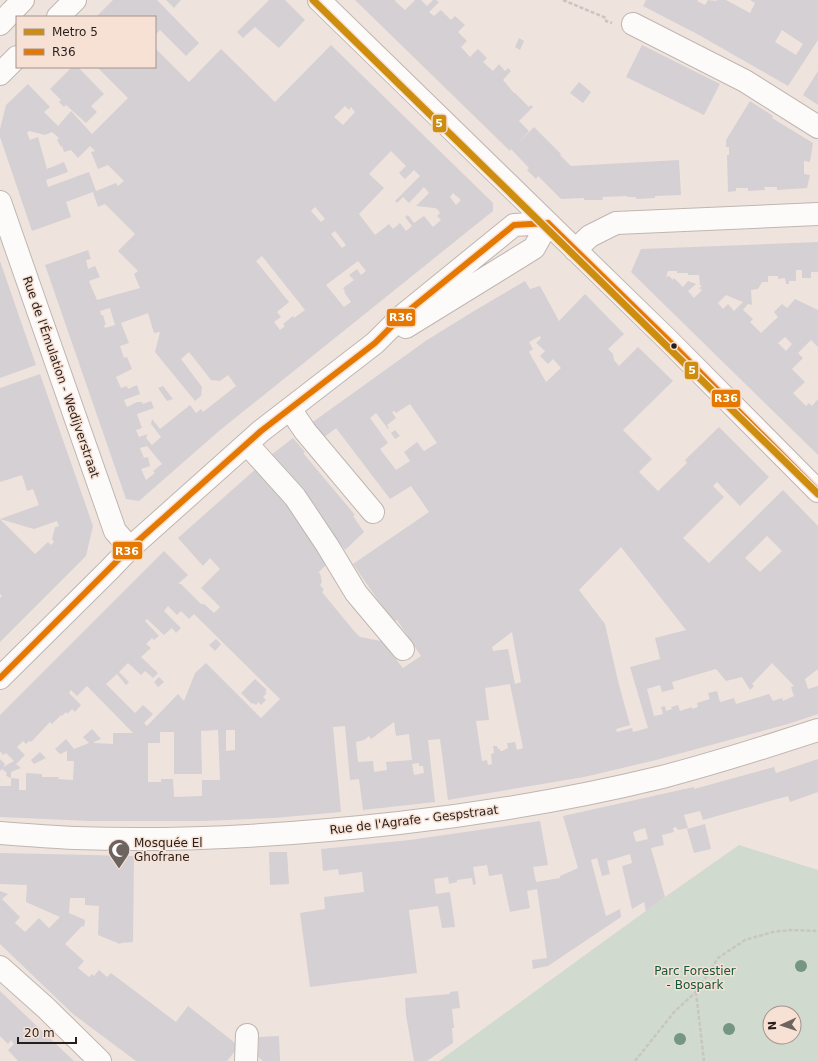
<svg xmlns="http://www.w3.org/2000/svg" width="818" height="1061" font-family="'DejaVu Sans',sans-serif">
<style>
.green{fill:#d0dacf;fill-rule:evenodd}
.building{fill:#d5d0d4;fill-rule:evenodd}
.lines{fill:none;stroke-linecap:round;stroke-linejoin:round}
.minor-casing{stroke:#bfb6b1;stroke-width:24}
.path{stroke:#c9c5c2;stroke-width:2.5;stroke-dasharray:4 2;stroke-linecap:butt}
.minor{stroke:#fdfbfa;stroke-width:22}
.bus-1-casing{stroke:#f7e1d5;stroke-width:9}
.bus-1{stroke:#e57801;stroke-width:6}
.metro-1-casing{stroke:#f7e1d5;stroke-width:10}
.metro-1{stroke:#cd8d0e;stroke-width:7}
.tree{fill:#769684}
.bus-dot{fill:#271f1b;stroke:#f7e1d5;stroke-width:1.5}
.labels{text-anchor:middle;stroke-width:3;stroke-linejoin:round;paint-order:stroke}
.street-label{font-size:12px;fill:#271f1b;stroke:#f7e1d5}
.poi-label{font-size:12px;fill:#271f1b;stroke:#f7e1d5;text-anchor:start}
.park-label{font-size:12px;fill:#13573b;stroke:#f7e1d5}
.line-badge{stroke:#f7e1d5;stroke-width:1.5}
.badge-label{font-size:11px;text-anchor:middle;font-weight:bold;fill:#fff}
</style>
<rect width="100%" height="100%" fill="#efe3dd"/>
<path class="green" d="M739 845 818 870V1061H439L665 897ZM770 1013H794V1037H770Z"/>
<path class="building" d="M113 0H157L199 43 186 56 160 30 155 35V17H96Z
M166 0H181L174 8Z
M269 0H285L305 20 279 48 255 27 243 38 237 32Z
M355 0H396L395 1 405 10 415 0H421L427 6 433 0H436L439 2 429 12 434 16 441 10 451 20 455 16 465 25 458 32 467 41 461 47 470 57 478 49 487 58 483 62 493 71 499 64 505 71 508 68 511 71 503 80 514 93H515L529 107 531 105 533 107 519 121 529 131 517 144 534 127 561 154 560 155 571 166 679 160 681 195 655 196V198L636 199V197H627V196L602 197 603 200H584V198L561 199 538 176 536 179 527 170 529 168 511 149 510 151Z
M646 0H698L697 1 705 5 708 0 716 1 717 0H726L750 13 755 3 750 0H818V40L788 86 699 35 643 6ZM782 30 803 44 796 55 775 42Z
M519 38 524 41 520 50 515 47Z
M331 45 493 203V211L219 431 139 501 126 499 45 265 88 250 91 259 86 260 88 269 95 266 100 277 89 281 97 300 140 288 134 274 138 271 118 251 135 234 105 204 98 207 93 192 66 202 71 217 32 231 0 137V129L6 105 28 84 50 107 44 112 58 126 71 111 92 134 128 98 97 67H155V48L189 82 221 49 275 102ZM345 106 349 110 351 107 355 112 343 125 334 117ZM29 131 45 135 52 132 59 138 57 140 61 147 62 146 64 152 71 150 78 158 90 146 95 151 91 152 98 169 108 165 124 181 118 186 116 183 96 191 89 172 48 187 46 180 68 172 64 162 47 169 38 137 30 140 27 133ZM391 151 406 166 399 173 405 179 414 170 420 176 395 201 397 203 403 197 409 203 424 187 429 193 416 206 435 208 437 209 440 213 437 216 441 220 433 227 424 216 414 223 408 215 405 217 412 226 406 231 400 223 393 229 389 224 375 235 359 214 384 188 369 174ZM453 193 461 200 456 205 450 197ZM315 207 325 219 321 222 311 211ZM335 231 346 245 342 248 331 234ZM262 256 305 310 294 318 293 316 283 324 285 326 280 330 274 322 281 317 277 312 289 302 256 261ZM358 261 366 271 361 275 357 269 349 275 354 280 343 288 345 291 344 292 351 302 344 307 326 285ZM110 308 115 325 105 328 104 325H106L103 315H101L100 311ZM148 313 154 333 160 332 155 352 195 401 201 396 202 387 181 359 189 352 211 380 220 381 228 375 236 386 203 412 201 409 196 413 190 405 160 429 152 419 151 424 161 437 152 445 146 438 148 434 139 437 136 430 142 428 137 414 154 408 151 401 143 404 142 402H137L127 407 124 400 140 394 137 385 128 389 127 386 121 388 116 377 132 369 127 357 124 358 120 346 129 343 121 323ZM147 446 162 464 153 471 155 473 146 480 141 469 150 466 148 457 144 458 140 448Z
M642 45 720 84 704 115 626 77Z
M72 67H78L104 94 91 106 97 112 86 123 66 105 64 107 59 102 61 100 50 89Z
M818 71V105L803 95Z
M579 82 591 92 583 103 570 93Z
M750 101 773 116 772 118 813 143 810 162 804 161V174L810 175 807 188 777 190V187H764L765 190 748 191V188H736V191L728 192 727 155H729V147H726V140Z
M818 242V272H811V278H802V270H796V281H789V284H786L785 278 778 279V276H768V282H762L758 289 751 290 752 305 748 304 743 310 753 319 750 322 761 333 778 317 774 312 782 304 787 308 795 299 818 310V347L811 340 798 353 803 358 792 369 805 382 793 393 806 406 809 403 812 406 818 399V455L631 272 641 249ZM668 271H677V273H688V275H699L700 285 702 286 699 288 702 290 694 298 688 291 696 284 688 281 683 287 674 278 673 280 669 276 666 277ZM726 295 733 298 743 302 734 311 728 304 723 309 718 303ZM785 337 792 344 786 351 778 343Z
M0 261 36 365 0 378Z
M525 281 530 289 540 286 559 321 585 294 624 334 608 349 613 354 614 360 619 366 638 347 673 381 623 430 652 459 639 472 658 491 687 463 685 460 719 427 769 477 740 506 717 482 713 486 724 497 683 538 709 563 783 490 818 526V669L805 679 808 689 818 686V714L788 724 656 760 584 777 448 800 440 739 428 740 435 802 363 810 359 779 350 780 345 726 333 727 341 812 274 818 203 821H90L0 817V786H11V778L19 779V790H26V773L42 774V777H59L58 779 73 780 74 761H67V751L60 754 55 749 66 739 74 749 89 743 83 737 92 729 101 739 94 742V743L113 744V733H133L87 686 77 696 71 690 69 693 81 705 75 712 72 709 67 714 66 712 62 716 61 715 52 724 50 722 31 742 29 741 26 744 23 741 17 747 25 755 16 764 21 768 11 772V778L8 777 6 775 7 773 2 769 0 771V759L5 764 3 767 14 761 6 753 3 755 0 751V715L164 551 188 575 178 584H181L201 604H204L214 613 220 607 201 588 220 569 210 558 203 566 178 538 259 466 331 560 318 573H320L322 582 320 585 324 590 322 592 354 631 360 637 381 641 403 668 421 656 397 620 393 622 353 564 429 512 411 486 390 499 336 428 322 439 310 424 427 340 474 311ZM540 336 541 338 536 343 545 351 540 356 548 364 553 359 561 368 546 382 529 352 533 349 529 342ZM410 404 437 443 424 451 417 442 404 452 410 461 396 470 380 449 388 443 370 418 376 413 388 429 389 428 387 425 396 418 392 412 394 411 396 413ZM767 536 782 551 760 572 745 558ZM621 547 686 630 655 638 660 659 630 667 648 728 633 732 632 728 617 732 616 729 630 725 618 681 605 624 579 590ZM168 606 177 615 181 611 189 619 194 614 280 699 261 718 206 663 195 673 184 701 178 694 147 726 144 723 153 714 143 705 135 713 106 684 117 674 126 685 129 682 119 672 128 663 141 675 145 671 153 678 158 673 141 657 151 648 146 644 152 638 154 640 159 636 145 621 147 619 164 635 172 628 176 633 181 628 164 611ZM512 632 521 682 515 684 508 649 493 651 492 647ZM772 663 794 686 791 687 794 696 783 701 782 698 773 701 769 694 736 704 734 698 720 702 717 691 708 693 710 699 697 703 698 707 692 709V707L680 711 678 705 671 707 672 709 666 711 665 706 661 707 663 714 654 716 647 689 660 685 662 692 674 689 672 682 716 669 726 681 742 677 750 690 754 686 752 684ZM510 684 523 748 517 750 515 742 507 743 508 748 502 751H500V749H498L497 746H493L494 753 491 754 492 764 488 765 487 760 482 761 476 721 489 720 485 688ZM394 722 396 736 409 734 412 760 386 762 387 770 374 772 373 761 358 762 356 742 364 740 369 736 371 739ZM218 730 220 780H202V796L174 797 173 779H161V782H148V743H160V732H174V774H202L201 731ZM226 730H235V750L226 751ZM419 763V766H423L424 773 414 775 412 764Z
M40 374 93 526 86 556 0 642V598L2 596 0 594V519L39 505 33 489 27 491 22 475 0 482V388ZM0 519 34 529 57 521 59 526 55 527 52 539 54 542 51 545 48 542 35 554Z
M163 386 173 399 167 401 158 388Z
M395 430 400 436 395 439 391 433Z
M293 438 305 452 303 453 355 515 353 516 364 532 345 550 321 520 323 518 271 455Z
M216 639 221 644 215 651 209 645Z
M159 677 164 682 158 687 154 682Z
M255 679 267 690 265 692 267 693 263 697 266 700 261 705 258 702 256 705 253 703 252 704 241 693Z
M40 752 46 758 34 764 31 760Z
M818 759V792L790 802 788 796 703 820 700 811 684 815 688 828 678 830 676 827 673 828 674 832 662 835 664 845 651 848 665 897 646 911 644 902 632 909 622 866 632 863 630 854 607 861 610 874 602 876 597 858 591 860 606 916 620 909 621 917 548 966 533 969 532 960 547 958 537 889 527 891 530 908 510 912 502 874 489 876 487 865 473 867 476 884 473 885 472 878 457 880V882L449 884 448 877 434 879 436 894 450 892 455 927 442 928 438 906 409 910 417 973 310 987 300 913 325 909 324 897 364 892 362 872 339 875 338 869 323 871 321 849 410 840 540 821 548 865 533 867 536 882 560 878V876L578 868 563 816 694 787V789L774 767 776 773ZM645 828 648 839 636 842 633 832Z
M705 824 711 849 694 853 687 829Z
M269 852H287L289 884 270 885Z
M0 853 134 856 133 942 121 943 120 944 98 935 99 906 85 905V898H70L69 913 85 920 84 927 82 926 65 944 84 961 78 968 89 977 92 974 94 976 99 970 107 977 111 973 176 1022 188 1006 239 1046 227 1061H136L73 1014 0 944V891L8 894 2 899 20 917 15 923 25 932 39 918 49 928 60 917 26 902 27 885 0 884Z
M0 991 41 1030 74 1061H18L8 1050 14 1044 11 1040 8 1044 0 1036Z
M458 991 460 1008 452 1009 454 1028H452L453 1043 427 1061H414L406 1015 405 998 450 994V992Z
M279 1036 280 1061H263L258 1057 259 1037Z"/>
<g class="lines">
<g class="minor-casing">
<path id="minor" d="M319 0 667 339 818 491
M58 17 75 0
M0 24 23 0
M633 24 745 81 818 127
M0 74 17 57
M0 202 115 531 130 548
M575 250 590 236 616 223 818 214
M406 327 534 248 548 223
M290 409 305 431 373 512
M247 444 295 497 327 545 356 593 403 649
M0 678 110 569 130 548 261 431 375 343 402 316 514 225 548 223
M0 833C25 835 50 837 75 838 183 842 292 835 399 823 488 813 576 798 662 777 715 763 766 747 818 730
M0 967 46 1008 100 1061
M246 1061 247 1035"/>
</g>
<path class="path" d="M563 0 606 18V21L612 23
M696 992 704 1061
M635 1061 675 1011 696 992 718 958 745 940 773 932 790 930 818 931"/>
<use href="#minor" class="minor"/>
<g class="bus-1-casing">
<path id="bus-1" d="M548 223 667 339 818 491
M0 678 130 548 261 431 375 343 402 316 514 225 548 223"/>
</g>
<use href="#bus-1" class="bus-1"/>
<g class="metro-1-casing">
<path id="metro-1" d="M313 0 818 494"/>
</g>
<use href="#metro-1" class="metro-1"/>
</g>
<g class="tree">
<circle cx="801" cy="966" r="6"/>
<circle cx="729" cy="1029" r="6"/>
<circle cx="680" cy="1039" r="6"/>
</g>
<defs>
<g id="mosque-pin" transform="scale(1.15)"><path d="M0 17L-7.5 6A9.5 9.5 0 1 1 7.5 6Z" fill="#6d645f" stroke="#f7e1d5"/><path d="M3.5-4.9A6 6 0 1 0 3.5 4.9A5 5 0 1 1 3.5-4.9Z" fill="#fff"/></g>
</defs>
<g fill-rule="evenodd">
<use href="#mosque-pin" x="119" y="850"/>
</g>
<circle class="bus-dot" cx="674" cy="346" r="3.5"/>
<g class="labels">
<g class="street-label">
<text transform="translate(61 377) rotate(71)" y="4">Rue de l'Émulation - Wedijverstraat</text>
<text transform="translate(414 820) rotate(-7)" y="4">Rue de l'Agrafe - Gespstraat</text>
</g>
<g class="poi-label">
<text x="134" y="847">Mosquée El<tspan x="134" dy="14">Ghofrane</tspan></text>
</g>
<g class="park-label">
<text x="695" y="975">Parc Forestier<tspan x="695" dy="14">- Bospark</tspan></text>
</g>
</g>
<g class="line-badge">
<rect x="432" y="114" width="15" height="19" rx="4" fill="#cd8d0e"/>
<rect x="386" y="308" width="30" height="19" rx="4" fill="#e57801"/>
<rect x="684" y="361" width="15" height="19" rx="4" fill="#cd8d0e"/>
<rect x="711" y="389" width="30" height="19" rx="4" fill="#e57801"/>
<rect x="112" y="541" width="31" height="19" rx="4" fill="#e57801"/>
</g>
<g class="badge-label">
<text x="439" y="127">5</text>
<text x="401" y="321">R36</text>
<text x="692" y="374">5</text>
<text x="726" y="402">R36</text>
<text x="127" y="555">R36</text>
</g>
<rect x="16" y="16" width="140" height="52" fill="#f7e1d5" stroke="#a4938b"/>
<rect x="24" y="29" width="20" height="6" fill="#cd8d0e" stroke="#a4938b"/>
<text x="52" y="36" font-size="12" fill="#271f1b">Metro 5</text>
<rect x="24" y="49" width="20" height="6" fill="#e57801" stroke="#a4938b"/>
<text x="52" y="56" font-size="12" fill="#271f1b">R36</text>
<g transform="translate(782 1025) rotate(267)"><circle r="19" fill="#f7e1d5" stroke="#a4938b"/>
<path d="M0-3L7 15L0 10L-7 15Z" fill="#6d645f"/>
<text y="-6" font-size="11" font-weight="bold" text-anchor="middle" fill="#271f1b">N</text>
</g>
<path d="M18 1037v6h58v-6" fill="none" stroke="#271f1b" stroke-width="2"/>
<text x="24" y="1037" font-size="12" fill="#271f1b" stroke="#f7e1d5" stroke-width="3" paint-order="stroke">20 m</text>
</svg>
